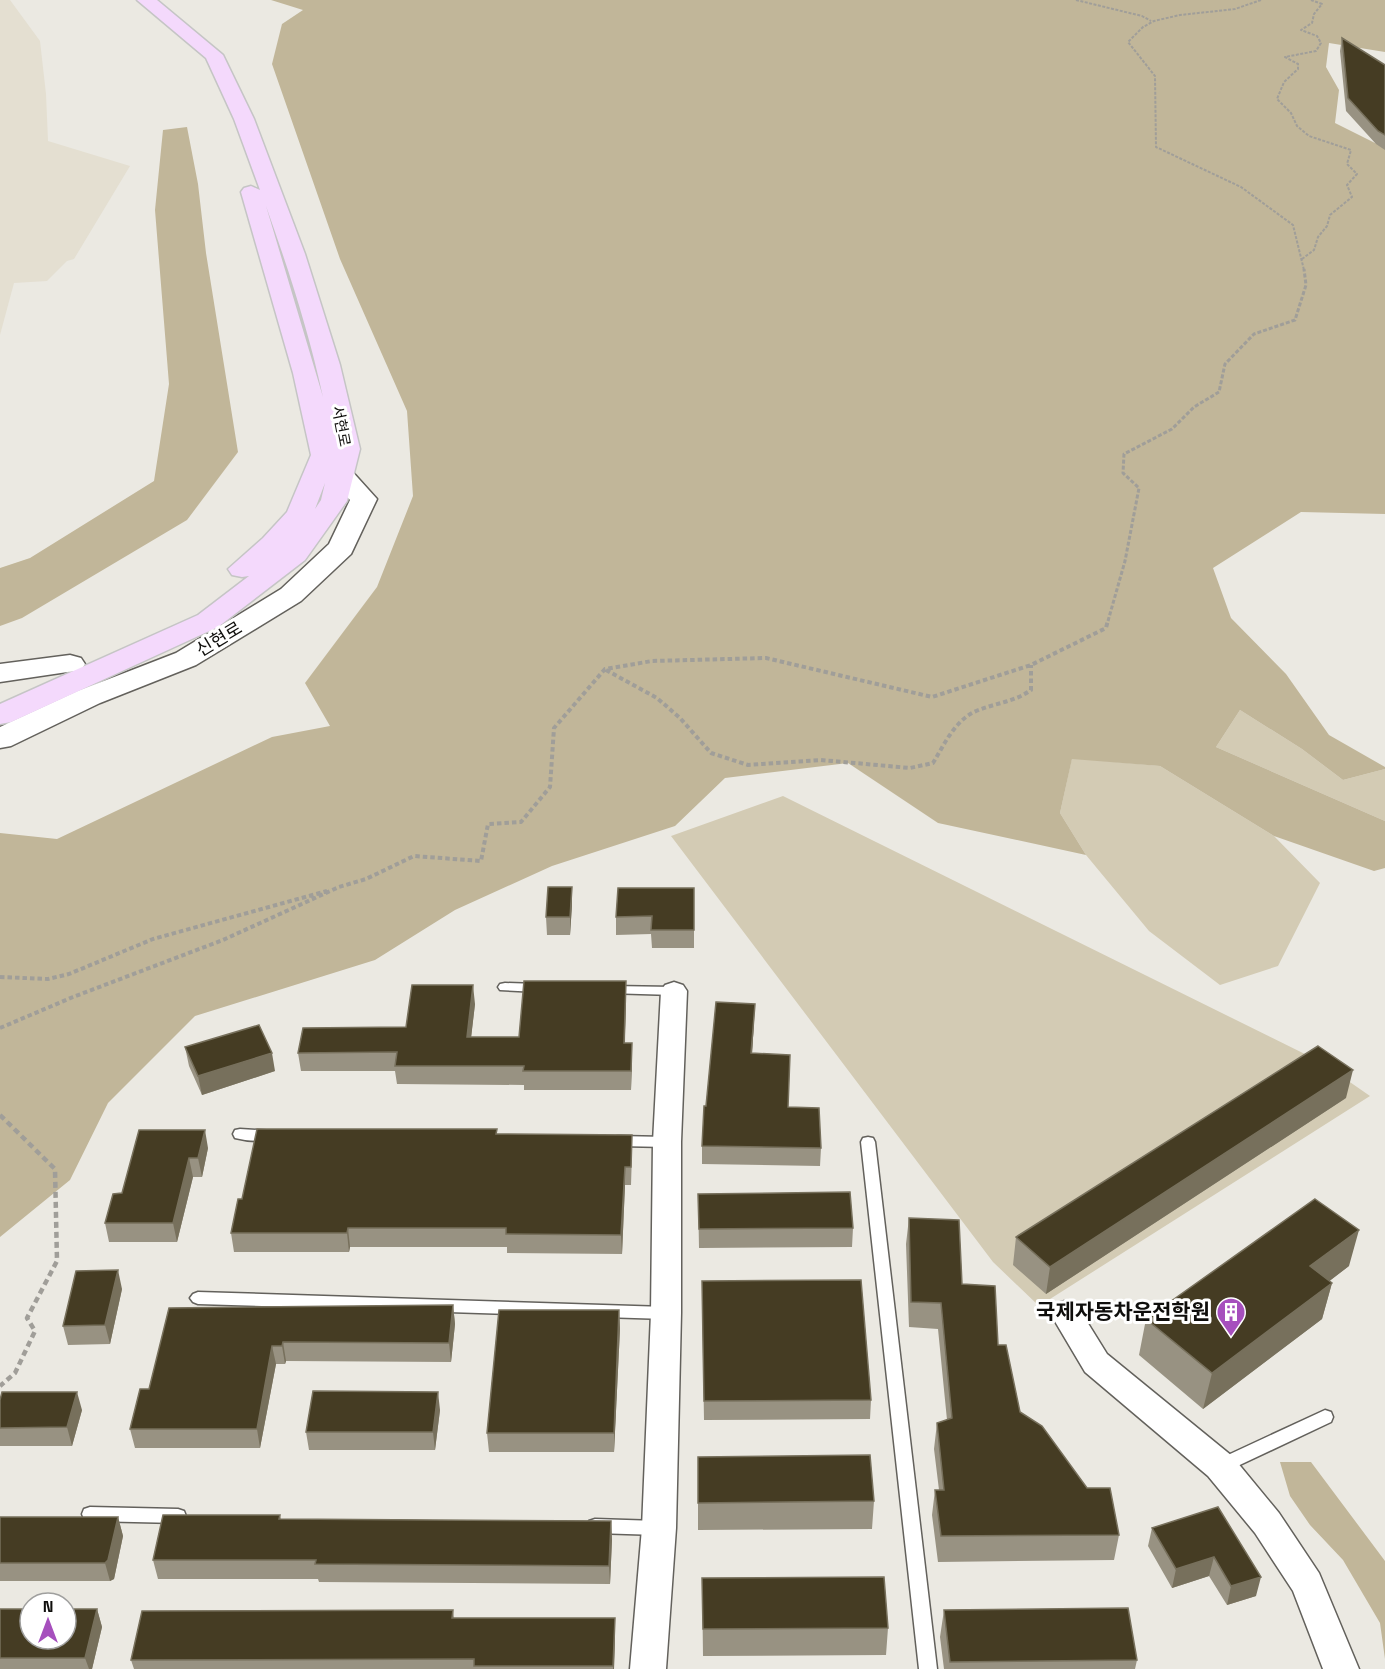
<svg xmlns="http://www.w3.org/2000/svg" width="1385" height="1669" font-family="'Space Grotesk','Noto Sans KR',sans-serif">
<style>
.built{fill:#e4dfd1}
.green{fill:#d3cbb4}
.forest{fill:#c1b699}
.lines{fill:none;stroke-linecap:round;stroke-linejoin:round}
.lane-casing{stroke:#63615c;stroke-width:3}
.street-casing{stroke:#63615c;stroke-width:3}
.secondary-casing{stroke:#63615c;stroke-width:3}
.primary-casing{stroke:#c5c5c5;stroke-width:3}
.path-far3{stroke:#a09e99;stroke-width:2;stroke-dasharray:3 1.5;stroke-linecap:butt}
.path-far2{stroke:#a09e99;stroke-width:3;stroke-dasharray:4 2;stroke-linecap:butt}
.path-far1{stroke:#a09e99;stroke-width:4;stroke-dasharray:4.5 3;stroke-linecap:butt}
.path{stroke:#a09e99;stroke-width:4.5;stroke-dasharray:6 4;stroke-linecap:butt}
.lane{fill:#fff;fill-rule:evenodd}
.street{fill:#fff;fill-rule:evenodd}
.secondary{fill:#fff;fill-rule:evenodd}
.primary{fill:#f4d9fc;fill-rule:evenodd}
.wall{fill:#989282}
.shaded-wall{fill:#77705c}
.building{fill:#453c23;stroke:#77705c;stroke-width:1.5}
.labels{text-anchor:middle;stroke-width:6;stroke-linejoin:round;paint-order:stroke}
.far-street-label{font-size:15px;fill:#0f0e0c;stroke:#fff}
.street-label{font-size:18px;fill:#0f0e0c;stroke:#fff}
.near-poi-label{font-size:21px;font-weight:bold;fill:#0f0e0c;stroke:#fff;text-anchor:end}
</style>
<rect width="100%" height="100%" fill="#ebe9e2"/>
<path class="built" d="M0 0H10L40 41 46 94 48 141 130 166 74 259 67 261 47 281 14 283 0 335Z"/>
<path class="green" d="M1240 710 1302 749 1343 780 1385 769V821L1216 747Z
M1072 758 1160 766 1274 836 1320 883 1278 966 1220 985 1149 931 1086 855 1060 813Z
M783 796 1321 1062 1370 1096 1039 1306 993 1262 671 836Z"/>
<path class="forest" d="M271 0H1385V52L1329 43 1326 67 1339 90 1335 123 1385 148V514L1301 512 1213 568 1231 618 1286 674 1329 735 1385 767V769L1343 780 1302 749 1240 710 1216 747 1385 821V868L1374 871 1274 836 1160 766 1072 759 1060 813 1086 855 938 823 848 763 725 778 675 826 552 866 455 910 375 960 195 1016 108 1103 70 1180 0 1237V833L57 839 272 737 330 726 305 683 377 587 413 496 407 411 340 259 272 64 282 24 303 10Z
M187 127 198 184 206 253 238 452 187 520 22 618 0 626V568L30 558 154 481 169 384 155 210 163 130Z
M1280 1462H1311L1385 1561V1659L1380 1623 1343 1560 1310 1525 1290 1496Z"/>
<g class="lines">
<g class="lane-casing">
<path id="lane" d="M505 983 538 984 543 985 545 988 543 991 538 992 500 990 498 987 500 984Z
M612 986 674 987 679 988 681 991 679 994 674 995 607 993 605 990 607 987Z
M240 1129 275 1131 277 1135 275 1139C263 1142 247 1141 235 1138L233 1134 235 1130Z
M618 1136 667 1137 672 1138 674 1142 672 1146 667 1147 618 1146 613 1145 611 1141 613 1137Z
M868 1137 873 1138 875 1142 937 1669H919L861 1142 863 1138Z
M198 1292 666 1307 671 1309 674 1313 671 1317 666 1319 198 1304 193 1302 190 1298 193 1294Z
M1325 1410 1331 1412 1333 1417 1331 1422 1227 1471 1221 1473 1215 1471 1213 1466 1215 1461Z
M90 1507 178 1509 184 1511 186 1516 184 1521 178 1523 90 1521 84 1519 82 1514 84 1509Z
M595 1519 658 1521 664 1523 666 1528 664 1533 658 1535 595 1533 589 1531 587 1526 589 1521Z"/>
</g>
<g class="street-casing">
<path id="street" d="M674 982 683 985 687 991 681 1142V1313L676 1528 666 1669H630L642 1528 651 1313 653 1142 661 991 665 985Z
M1065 1301 1076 1304 1107 1354 1232 1456 1279 1513 1319 1573 1359 1669H1323L1293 1591 1255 1533 1208 1476 1085 1372 1050 1313 1054 1304Z"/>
</g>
<g class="secondary-casing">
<path id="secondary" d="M340 466 349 468 377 499 351 554 301 601 196 665 100 703 11 746 0 748V727L78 691 176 653 281 589 329 544 350 500 327 474 331 468Z
M70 655 81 658 85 664 81 670 0 682V664Z"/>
</g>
<g class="primary-casing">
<path id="primary" d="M137 0H157L223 55 254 119 305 254 340 365 360 449 347 501 305 560 218 627 11 722 0 724V704L198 615 249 576 242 577 232 575 228 569 263 538 287 512 311 455 293 373 241 192 244 188 251 186 260 190 234 119 206 58ZM266 206C288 268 309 332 323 397ZM325 483 321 500 315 509Z"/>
</g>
<path class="path-far3" d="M1076 0 1142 16 1151 21
M1261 0 1235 9 1180 15 1154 21 1143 27 1128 42 1155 76 1156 147 1241 187 1293 225 1304 270
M1302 259 1314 250 1318 237 1327 226 1330 215 1352 197 1347 185 1357 174 1347 164 1351 150 1309 136 1297 126 1291 113 1277 99 1284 82 1298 69V64L1285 57 1316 51 1321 43 1317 36 1301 30 1312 23 1314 14 1322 4 1311 0"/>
<path class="path-far2" d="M1108 621 1125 561 1139 488 1123 473 1124 454 1172 429 1194 407 1219 392 1225 364 1254 334 1295 320 1306 285 1304 269"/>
<path class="path-far1" d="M606 670 657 698 680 718 711 753 748 765 821 760 910 768 933 763C944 745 954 722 974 712 993 703 1013 703 1031 690V665
M0 977 48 979 69 974 153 939 327 891
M0 1028 73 997 223 940 339 887 366 879 414 856 481 861 488 824 521 822 550 787 554 728 605 669 652 661 766 658 932 697 1031 665 1106 628 1108 620"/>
<path class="path" d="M0 1115 55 1169 57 1261 27 1318 35 1331 15 1373 0 1386"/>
<use href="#lane" class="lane"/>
<use href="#street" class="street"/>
<use href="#secondary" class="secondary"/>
<use href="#primary" class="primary"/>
</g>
<path class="wall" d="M1342 38 1385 65V150L1376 144 1346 111 1340 51Z
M694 888V948H652L651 934 616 935V917Z
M572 905 570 935H547L546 917Z
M626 999 625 1043H632L631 1090H524V1085L397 1084 395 1071H301L298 1053 406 1027 475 1004 471 1037H519Z
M754 1022 752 1053 788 1107 821 1148 820 1166 702 1164V1146L706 1106Z
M185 1047 275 1071 202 1095 189 1066Z
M1346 1098 1046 1294 1013 1265 1016 1237Z
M497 1134 632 1154 631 1185H625L622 1254 507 1253V1247H350L349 1252H234L231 1233 242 1199Z
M208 1148 202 1177H193L177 1242H109L105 1223 122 1193Z
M698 1194 853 1228 852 1247 699 1248Z
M909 1218 962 1284 998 1345 1020 1412 1119 1535 1114 1560 938 1562 932 1515 935 1490H939L934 1449 937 1423 947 1420 938 1329 909 1327 906 1244Z
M1349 1266 1329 1281 1332 1283 1322 1319 1203 1409 1139 1355 1146 1319Z
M122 1289 110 1344 68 1345 63 1326Z
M702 1300 871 1400 870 1419 704 1420Z
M453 1305 455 1324 451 1362 286 1361 285 1364H276L260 1448H135L130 1429 149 1389 169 1308Z
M619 1310 620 1329 614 1452H489L487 1433Z
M0 1400 82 1410 72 1446H0Z
M440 1410 435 1450H309L306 1432Z
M698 1457 874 1501 872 1529 698 1530Z
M1218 1507 1256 1596 1227 1605 1209 1576 1172 1588 1148 1546 1152 1528Z
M280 1515 281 1519 611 1521 612 1540 610 1584 319 1582 318 1579H158L153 1560Z
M0 1517H118L123 1536 114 1579 110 1581H0Z
M702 1578 888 1628 886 1655 703 1656Z
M0 1609H97L102 1627 92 1669H0Z
M453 1610 454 1618H615V1636L614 1669H134L131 1660Z
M944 1610 1137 1660 1135 1669H944L940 1637Z"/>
<path class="shaded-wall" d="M572 887V905L570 935V917Z
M626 981V999L624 1061V1043Z
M473 985 475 1004 469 1056 467 1037Z
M755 1004 754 1022 751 1071V1053Z
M632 1043V1061L631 1090V1071Z
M272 1053 275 1071 202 1095 198 1076Z
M1353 1070 1346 1098 1046 1294 1050 1267Z
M205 1130 208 1148 202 1177 198 1158Z
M189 1158 193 1177 177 1242 173 1223Z
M625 1167V1185L622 1254 621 1235Z
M348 1228 350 1247 349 1252 347 1233Z
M1359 1230 1349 1266 1301 1303 1310 1266Z
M118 1270 122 1289 110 1344 105 1325Z
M1332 1283 1322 1319 1203 1409 1212 1373Z
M453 1305 455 1324 451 1362 449 1343Z
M619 1310 620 1329 614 1452V1433Z
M283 1342 286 1361 285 1364 282 1346Z
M272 1346 276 1364 260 1448 257 1429Z
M77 1392 82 1410 72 1446 67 1427Z
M438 1392 440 1410 435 1450 433 1432Z
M118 1517 123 1536 114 1579 110 1581 105 1563Z
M611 1521 612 1540 610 1584 609 1566Z
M1214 1557 1209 1576 1172 1588 1176 1569Z
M1261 1577 1256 1596 1227 1605 1231 1586Z
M97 1609 102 1627 92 1669H89L85 1658Z
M615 1618V1636L614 1669H613Z"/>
<path class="building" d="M1342 38 1385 65V135L1378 131 1348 98Z
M548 887H572L570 917H546Z
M618 888H694V930H651L652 916 616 917Z
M524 981H626L624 1043H632L631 1071H523L524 1066H395L397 1052 298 1053 303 1028 406 1027 412 985H473L467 1037H519Z
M716 1002 755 1004 751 1053 790 1055 788 1107 819 1108 821 1148 702 1146 704 1106H706Z
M259 1025 272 1053 198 1076 185 1047Z
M1318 1046 1353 1070 1050 1267 1016 1237Z
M257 1129H497L496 1134 632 1135 631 1167H625L621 1235 506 1234V1228H348L347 1233H231L238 1199H242Z
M139 1130H205L198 1158H189L173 1223H105L113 1194 122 1193Z
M850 1192 853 1228 699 1229 698 1194Z
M1315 1199 1359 1230 1310 1266 1332 1283 1212 1373 1146 1319Z
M909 1218 959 1220 962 1284 995 1286 998 1345H1006L1020 1412 1042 1426 1087 1488H1110L1119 1535 941 1536 935 1490H944L937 1423 952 1418 941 1303 911 1302Z
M118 1270 105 1325 63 1326 76 1271Z
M861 1280 871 1400 704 1401 702 1281Z
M453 1305 449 1343 283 1342 282 1346H272L257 1429H130L140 1389H149L169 1308Z
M499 1310H619L614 1433H487Z
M313 1391 438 1392 433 1432H306Z
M2 1392H77L67 1427 0 1428V1400Z
M870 1455 874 1501 698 1503V1457Z
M1218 1507 1261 1577 1231 1586 1214 1557 1176 1569 1152 1528Z
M163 1515H280L279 1519 611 1521 609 1566 315 1564 316 1560H153Z
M0 1517H118L108 1560 105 1563H0Z
M884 1577 888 1628 703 1629 702 1578Z
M1128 1608 1137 1660 950 1662 944 1610Z
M0 1609H30V1639H66V1609H97L85 1658H0Z
M453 1610 452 1618H615L613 1666H474V1659L131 1660 142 1611Z"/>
<defs>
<g id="building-pin" transform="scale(1.5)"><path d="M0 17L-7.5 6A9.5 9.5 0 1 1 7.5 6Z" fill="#a64fbd" stroke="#fff"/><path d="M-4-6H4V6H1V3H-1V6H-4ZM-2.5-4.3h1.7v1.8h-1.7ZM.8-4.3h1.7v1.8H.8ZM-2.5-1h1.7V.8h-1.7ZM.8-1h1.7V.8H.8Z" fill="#fff"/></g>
</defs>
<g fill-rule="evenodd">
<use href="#building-pin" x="1231" y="1312"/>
</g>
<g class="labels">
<g class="far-street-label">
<text transform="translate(341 426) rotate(79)" y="5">서현로</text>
</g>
<g class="street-label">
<text transform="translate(219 639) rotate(-31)" y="6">신현로</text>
</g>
<g class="near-poi-label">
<text x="1210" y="1319">국제자동차운전학원</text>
</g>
</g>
<g transform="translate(48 1621)"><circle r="28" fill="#ffffff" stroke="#9f9f9e" stroke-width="1.5"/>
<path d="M0-4.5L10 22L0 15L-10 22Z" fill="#a64fbd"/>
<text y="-9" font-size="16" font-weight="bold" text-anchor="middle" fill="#0f0e0c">N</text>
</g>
</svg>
